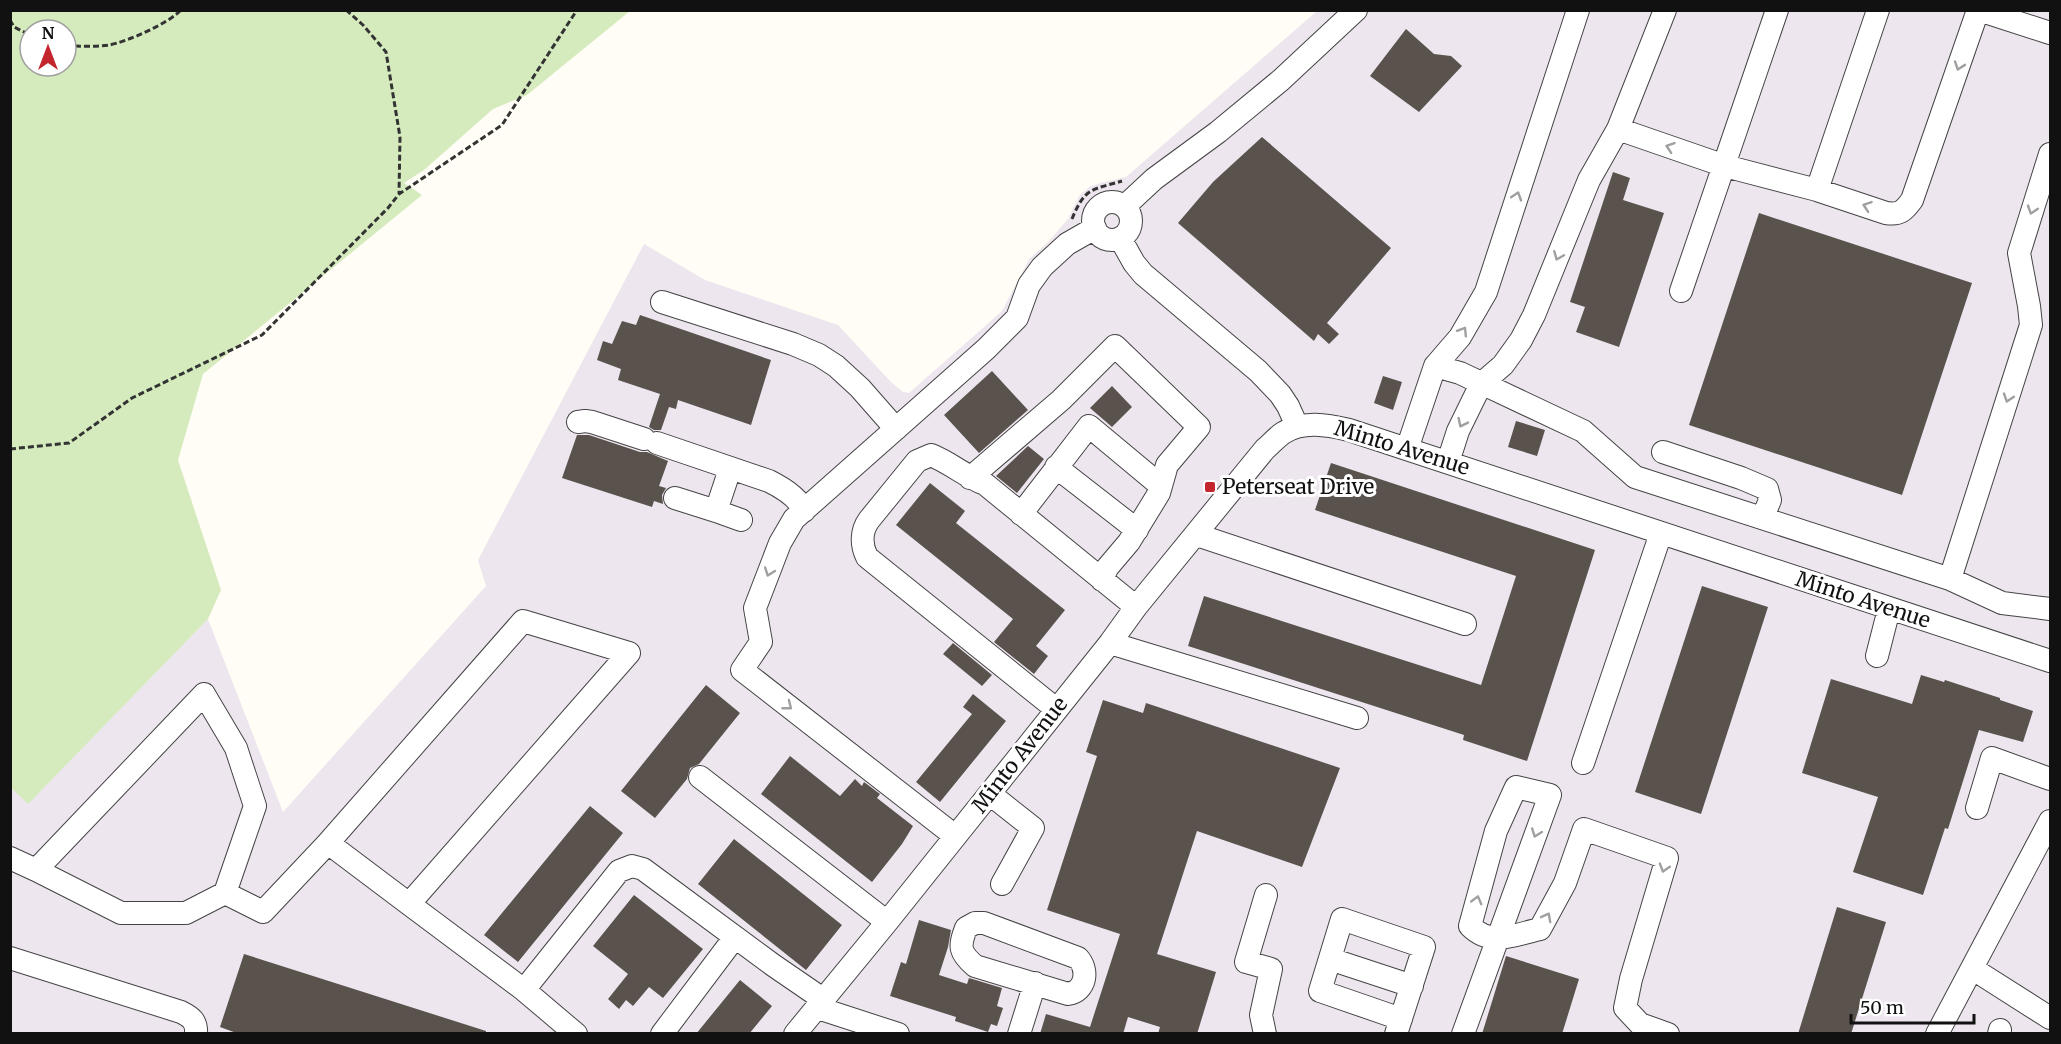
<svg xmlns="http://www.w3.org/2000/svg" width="2061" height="1044" font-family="Merriweather,serif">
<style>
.industrial{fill:#eee6ef}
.green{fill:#d5ebbd;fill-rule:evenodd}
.building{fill:#5a524d}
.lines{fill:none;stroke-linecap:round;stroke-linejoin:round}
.minor-casing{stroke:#444;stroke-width:24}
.path{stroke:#333;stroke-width:3;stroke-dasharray:6 3;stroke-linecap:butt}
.minor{stroke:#fff;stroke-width:22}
.oneway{stroke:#a0a0a0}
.poi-dot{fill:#c4262e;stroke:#fff;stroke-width:2}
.labels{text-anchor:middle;stroke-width:6;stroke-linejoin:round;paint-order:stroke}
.street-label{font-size:21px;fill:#111;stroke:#fff}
.poi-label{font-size:21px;fill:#111;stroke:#fff;text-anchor:start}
</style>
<rect width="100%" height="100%" fill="#fffdf5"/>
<path class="industrial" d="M1317 11H2050V1033H11L10 787 28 803 208 619 283 812 486 586 478 560 644 244 705 280 838 325 891 382 903 392 909 393 1002 311 1029 259 1048 242 1068 219 1079 196 1089 187 1100 183 1126 177Z"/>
<path class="green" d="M10 11H630L527 95 493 109 424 170 404 183 422 195 203 374 178 460 221 590 208 619 28 804 10 787ZM30 30H66V66H30Z"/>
<path class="building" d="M1406 29 1434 54 1451 56 1462 66 1419 112 1370 76Z
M1262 137 1391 248 1327 323 1339 334 1329 344 1318 334 1314 341 1178 223 1213 182Z
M1613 172 1630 178 1623 200 1664 213 1619 347 1576 332 1585 307 1570 302Z
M1759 213 1972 283 1902 495 1689 425Z
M640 315 771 360 751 425 678 400 676 409 669 407 661 430H654L649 427 660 394 618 380 621 369 597 360 603 341 612 344 622 321 636 325Z
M992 371 1028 410 979 453 944 415Z
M1383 376 1402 382 1393 410 1374 403Z
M1112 386 1132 407 1112 427 1090 408Z
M1516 421 1545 430 1537 456 1508 447Z
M577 435H589L640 452H647L668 461 659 486 666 488 662 495 663 504 654 501 652 507 562 478Z
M1028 446 1044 459 1017 493 996 476Z
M1331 463 1595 550 1527 761 1463 740 1464 735 1188 646 1204 596 1481 685 1516 576 1315 510Z
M930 483 965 511 956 523 1065 610 1036 646 1048 656 1034 674 994 642 1013 619 896 525Z
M1702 586 1768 607 1701 814 1635 792Z
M953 643 992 675 982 686 943 654Z
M1921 675 1944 682 1945 680 2000 698V700L2033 711 2023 742 1979 730 1948 829 1945 828 1923 895 1853 872 1878 797 1802 773 1831 679 1912 704Z
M706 685 740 713 699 764 690 768 687 779 655 818 621 791Z
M973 694 1006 721 940 802 916 782 972 714 963 707Z
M1103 700 1143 713 1146 703 1340 768 1302 867 1197 831 1157 954 1216 972 1197 1034H1158L1160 1027 1128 1017 1123 1034H1040L1046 1014 1090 1027 1120 934 1047 910 1097 756 1086 752Z
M790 756 840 796 855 779 862 786 864 782 880 794 877 798 913 826 902 844 872 882 761 794Z
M590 806 623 833 518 962 484 935Z
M734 839 842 925 806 970 698 884Z
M634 895 703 949 663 998 649 987 633 1006 626 1000 619 1009 608 999 628 974 593 946Z
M1837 907 1886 922 1851 1034H1798Z
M919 920 951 930 948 947 939 975 967 984 969 978 1002 988 997 1006 1003 1008 997 1026 991 1024 988 1032 955 1021 956 1017 890 996 901 962 906 964Z
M244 954 486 1031V1034H239L220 1027Z
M1506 956 1579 979 1562 1034H1482Z
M740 980 772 1006 749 1034H696Z"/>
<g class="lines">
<g class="minor-casing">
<path id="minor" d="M1979 10 2050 33
M1618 129 1665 10
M1817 190 1878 10
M1093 221a19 19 0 1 1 38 0a19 19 0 1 1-38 0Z
M1125 206 1154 179 1218 132 1281 80 1356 10
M1120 238 1134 263 1143 274 1258 371 1280 394 1288 406 1297 426
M1681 291 1777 10
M662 302 793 344 819 355 836 366 860 388 896 429
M1435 366 1460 373 1583 431 1635 477 1950 579 2002 603 2050 609
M578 422 585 421 592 422 644 439
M657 443 769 481C781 487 799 498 804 511
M1407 449 1435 366 1460 337 1486 292 1578 10
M1663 452 1741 478 1767 489 1770 500 1763 517
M1448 462 1458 431 1481 384 1503 365 1521 340 1534 315 1589 180 1618 129 1725 166 1817 190 1886 213C1900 215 1904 211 1912 200L1978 10
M1056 467 1137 530
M730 469 716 511 741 520
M970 478 1061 400 1115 346 1199 427 1167 465 1159 493 1129 542 1107 568 1102 580
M675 498 716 511
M1021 514 1089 426 1161 486
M1197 535 1465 624
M1950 579 2031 325 2029 306 2019 253 2050 154
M1110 643 1357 718
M1877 656 1889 609
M1056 709 867 557C861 545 861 531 869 520L917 461 931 455C951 463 966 477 985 484L1136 607
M1583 763 1661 533
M700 777 887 922
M990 794 1033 828 1002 884
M1977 808 1992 758 2050 779
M955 836 742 670 761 642 755 608 780 543 794 519 986 349 1017 318 1029 285 1042 267 1067 244 1095 228
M10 858 36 870
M225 893 186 913H121L36 870 204 694 236 748 255 806 225 893 263 912 328 843
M409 904 328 843 523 621 629 653 409 904 524 990 576 1034
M975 923H984L1078 958C1089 970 1086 991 1068 994L975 966C959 952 959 947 966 928Z
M10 958 181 1012C191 1017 197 1021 196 1034
M1330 959 1412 986
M1973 969 2050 1018
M524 990 619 871 632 866 643 869 773 965 824 1000
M818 1008 898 1034
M662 1034 735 937
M795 1034 887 922 1110 643 1136 607 1265 449C1271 444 1277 437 1283 433 1303 420 1328 425 1349 430L2050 661
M1019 1034 1035 983
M1265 1034 1261 1015 1271 969 1246 962 1266 895
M1396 1034 1424 947 1342 919 1320 991 1401 1019
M1463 1034 1550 795 1516 787 1496 831 1470 926C1491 947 1514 935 1540 929L1565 883 1584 829 1667 858 1631 979 1625 1008 1640 1024 1668 1034
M1937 1034 2050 821
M1999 1034 2000 1030"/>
</g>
<path class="path" d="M346 10 363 25 386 52 400 137 399 194
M10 20 14 27 30 35
M66 46C80 46 95 47 109 45 127 42 169 23 181 10
M1072 219C1085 187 1092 190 1122 181
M10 449 69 443 132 398 262 335 388 208 399 194 502 125 577 10"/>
<use href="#minor" class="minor"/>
</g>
<defs><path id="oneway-chevron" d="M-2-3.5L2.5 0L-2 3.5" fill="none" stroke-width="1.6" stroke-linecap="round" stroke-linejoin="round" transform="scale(1.5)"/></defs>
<g class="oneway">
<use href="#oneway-chevron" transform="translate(1959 66) rotate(109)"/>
<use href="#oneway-chevron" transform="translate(1670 147) rotate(-161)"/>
<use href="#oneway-chevron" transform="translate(1517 196) rotate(-72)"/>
<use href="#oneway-chevron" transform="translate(1867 206) rotate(-161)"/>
<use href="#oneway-chevron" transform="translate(2032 210) rotate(108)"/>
<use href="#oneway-chevron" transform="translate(1558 256) rotate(112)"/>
<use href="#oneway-chevron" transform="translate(1463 331) rotate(-58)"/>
<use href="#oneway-chevron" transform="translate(2008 398) rotate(108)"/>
<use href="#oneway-chevron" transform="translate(1462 423) rotate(116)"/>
<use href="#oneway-chevron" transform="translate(769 572) rotate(110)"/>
<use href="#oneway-chevron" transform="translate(788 706) rotate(38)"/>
<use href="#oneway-chevron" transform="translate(1536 833) rotate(110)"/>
<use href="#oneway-chevron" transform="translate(1664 868) rotate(107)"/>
<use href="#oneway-chevron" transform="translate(1477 900) rotate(-75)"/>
<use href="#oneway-chevron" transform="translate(1547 917) rotate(-62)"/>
</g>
<rect class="poi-dot" x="1204" y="481" width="12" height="12" rx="3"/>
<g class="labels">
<g class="street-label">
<text transform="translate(1402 448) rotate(17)" y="7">Minto Avenue</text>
<text transform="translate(1863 600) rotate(18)" y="7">Minto Avenue</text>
<text transform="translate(1020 755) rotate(-52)" y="7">Minto Avenue</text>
</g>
<g class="poi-label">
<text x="1222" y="494">Peterseat Drive</text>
</g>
</g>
<rect width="2061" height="1044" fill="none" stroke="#111111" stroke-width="24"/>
<g transform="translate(48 48)"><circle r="28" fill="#ffffff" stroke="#a0a0a0" stroke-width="1.5"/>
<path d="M0-4.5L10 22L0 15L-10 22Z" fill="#c4262e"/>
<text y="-9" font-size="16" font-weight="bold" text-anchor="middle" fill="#111111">N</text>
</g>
<path d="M1851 1014v9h123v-9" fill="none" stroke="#111111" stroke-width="3"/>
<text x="1860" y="1014" font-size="18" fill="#111111" stroke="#ffffff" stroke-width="4.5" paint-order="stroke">50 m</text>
</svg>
